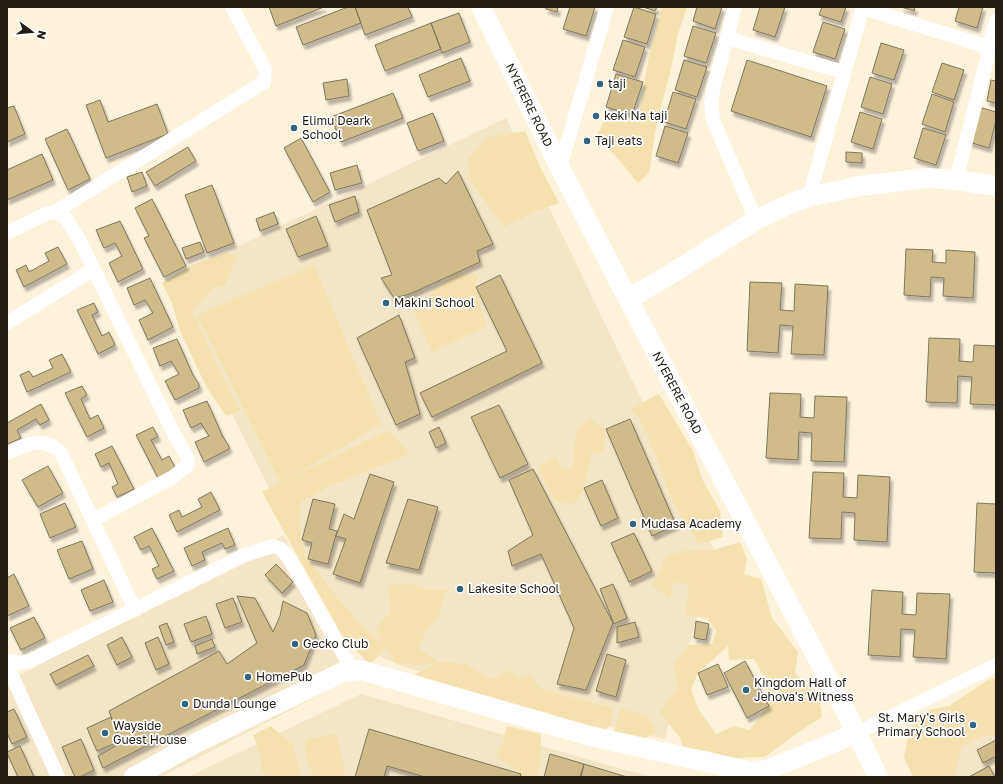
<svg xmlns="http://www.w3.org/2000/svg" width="1003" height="784" font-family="'Golos Text',sans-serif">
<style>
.built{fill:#f3e5c6}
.green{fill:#f6e0af;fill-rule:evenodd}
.building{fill:#d1bb8a;stroke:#7f7660;filter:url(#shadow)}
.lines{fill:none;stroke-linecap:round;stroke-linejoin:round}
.street{stroke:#fff;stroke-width:14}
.secondary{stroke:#fff;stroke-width:20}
.poi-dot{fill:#316481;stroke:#fff;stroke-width:1.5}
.labels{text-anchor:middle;stroke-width:3.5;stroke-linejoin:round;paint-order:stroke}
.poi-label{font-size:12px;fill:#221e16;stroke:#fff;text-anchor:start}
.street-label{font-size:12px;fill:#221e16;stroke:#fff}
</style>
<defs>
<filter id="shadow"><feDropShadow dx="2.5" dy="4.5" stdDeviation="1" flood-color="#0004"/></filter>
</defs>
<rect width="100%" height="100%" fill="#fdf2da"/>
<path class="built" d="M506 118 714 550 665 739 587 721 408 668 383 658 351 637 273 496 166 281Z
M284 535 350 679 161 777H7V682Z
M361 694 629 771 653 777H188Z
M996 703V777H920L905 747Z"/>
<path class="green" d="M662 7H687L678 34 670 73 657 121 649 173 638 183 620 161 596 136 605 120 638 122 649 56Z
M525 131 541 169 559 203 537 211 504 227 470 180 468 158 488 137Z
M225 253 237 256 225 285 213 288 192 312 240 411 226 416 206 386 180 331 172 303 162 283 194 264Z
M314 265 381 424 286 480 389 430 410 454 328 487 301 502 299 522 305 555 335 595 362 626 384 645 375 629 391 612 388 585 413 584 428 590H446L438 617 425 632 418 648 438 662 465 664 492 679 510 670 519 678 530 674 541 689 613 708 610 726 601 732 412 676 437 663 419 665 395 663 386 647 370 665 342 635 262 492 281 483 197 315Z
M455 273 478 275 476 287 486 326 432 352 413 309Z
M659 394 693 451 702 479 720 511 723 537 699 544 674 504 653 449 639 417 630 409Z
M590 419 606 429 604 451 591 454 584 488 574 505 563 503 553 499 538 467 556 457 560 467 573 469 576 430Z
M740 542 747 559 744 574 761 579 772 618 798 652 795 673 819 697 822 717 800 731 765 757 732 758 703 750 684 749 680 738 660 712 678 688 674 664 689 645 712 644 716 631 707 618 686 615 689 585 674 582 670 599 652 586 666 557 683 551 714 550ZM728 646 729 660 754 659 764 677 769 706 749 730 735 726 716 734 699 710 691 689 698 673Z
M996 678V736H983L962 746 954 777H913L904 757 910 728 928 710 949 706 988 680Z
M621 709 648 716 657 731 642 740 613 734Z
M271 726 292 744 301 777H266L261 769V756L253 735Z
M507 726 541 734V754L537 777H520L521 774 496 756 503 742Z
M336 734 345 771 344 777H314L307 762 305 740Z"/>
<path class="building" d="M269 7H324L276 26Z
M348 7H355L361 23 303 45 296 27Z
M355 7H408L412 17 365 35Z
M546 7H558L557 12 546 9Z
M570 7H595L586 36 563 29Z
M634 7 656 14 647 44 624 37Z
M643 7H657L655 11Z
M697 7H722L715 29 693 21Z
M760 7H785L775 37 753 30Z
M822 7H846L841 22 819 15Z
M901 7H915L914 11Z
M959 7H983L977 28 955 21Z
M459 13 470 42 442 53 431 23Z
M823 22 845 29 835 59 813 52Z
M431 23 441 49 385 71 375 45Z
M693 26 716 33 706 63 684 56Z
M623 40 645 47 635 77 613 70Z
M881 43 904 50 894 80 872 73Z
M461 58 470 81 428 97 419 75Z
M684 60 707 67 697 97 675 90Z
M747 60 827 86 811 137 731 111Z
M942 63 964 70 954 100 932 92Z
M616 74 643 82 632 115 606 107Z
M870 77 892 84 883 114 861 107Z
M347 79 349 96 326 100 323 83Z
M991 80 996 81V103L987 101Z
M673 92 696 99 686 129 664 122Z
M393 93 403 118 341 142 331 117Z
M932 94 954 102 945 132 922 124Z
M100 100 108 122 157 104 168 134 106 158 86 105Z
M14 106 25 134 7 142V108Z
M979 107 996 112V120L989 148 969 142Z
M860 112 882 119 873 149 851 142Z
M433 113 444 141 418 151 407 123Z
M665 126 688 133 678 163 656 156Z
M923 128 946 135 936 165 914 158Z
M67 129 90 179 68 190 45 139Z
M301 138 330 192 313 202 284 148Z
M188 147 196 161 155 186 146 172Z
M846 152 862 153V163L846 162Z
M42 154 53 180 7 200V170Z
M357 165 362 183 335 190 330 173Z
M458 171 493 244 477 251 480 262 410 294 394 298 381 278 392 275 367 210 439 178 446 184Z
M142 172 147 186 132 192 127 177Z
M212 185 234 243 207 253 185 195Z
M355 196 359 212 335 222 329 205Z
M152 199 186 266 164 277 144 238 149 236 135 208Z
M274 212 278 224 260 231 256 219Z
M316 216 328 246 298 257 286 229Z
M120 221 143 269 118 282 109 263 122 256 115 243 104 248 96 230Z
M200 242 204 252 186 259 182 248Z
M58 247 67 264 24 287 16 270 26 265 29 272 49 261 45 253Z
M906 249 933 250 932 262 946 263V250L975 252 973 298 943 296 944 278 931 277 930 297 904 295Z
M500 275 542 363 432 417 420 393 507 351 476 287Z
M150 278 173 327 148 340 139 320 153 313 145 300 134 305 127 288Z
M750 282 782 283 780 310 794 311 795 284 828 286 824 355 791 354 793 326 780 325 778 353 747 351Z
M94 303 98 312 92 315 102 336 109 332 115 345 98 354 77 310Z
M399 315 415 358 405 362 420 414 396 425 357 338Z
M929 338 960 339 959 361 973 362 974 345 996 346V405L970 404 972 377 958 376 957 403 926 402Z
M177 339 193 375 199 384V388L175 400 165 381 179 374 171 361 160 366 153 348Z
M62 354 71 372 27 392 20 375 29 371 33 377 53 368 49 360Z
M82 386 87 395 81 399 90 419 98 415 104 428 87 437 65 393Z
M770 393 801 394 800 417 814 418 815 396 847 397 844 462 811 461 812 433 799 432 798 460 766 458Z
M207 401 223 437 229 446V449L204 462 195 442 209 436 201 423 191 428 183 410Z
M41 404 49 420 40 425 36 419 17 430 21 438 8 444 7 442V423Z
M499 405 528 464 500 478 471 417Z
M630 419 676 525 652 536 606 429Z
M153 427 158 437 151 440 162 460 169 456 176 469 158 478 136 435Z
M439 427 446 443 436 448 429 432Z
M112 446 134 489 117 497 112 487 118 484 109 463 101 467 95 454Z
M48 466 63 493 38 507 22 480Z
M533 469 613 623 586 690 557 684 574 628 541 554 512 566 508 551 533 535 509 480Z
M813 472 844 473 843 497 857 498 858 475 890 477 887 542 854 540 855 513 842 512 841 539 809 538Z
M370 474 394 482 360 583 333 574 346 539 336 536 344 514 354 519Z
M602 480 618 518 601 526 584 488Z
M211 492 220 510 177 532 169 515 179 510 182 517 202 507 198 499Z
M313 499 335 504 329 529 337 531 328 564 308 559 312 543 302 540Z
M408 499 438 507 419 570 386 563Z
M65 503 76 527 50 538 40 514Z
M977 503 996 504V573L974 572Z
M152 528 174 571 157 579 152 569 159 566 149 546 141 550 134 537Z
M228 528 235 545 225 549 222 543 202 552 205 560 192 566 184 548Z
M634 533 652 571 629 582 611 543Z
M82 541 93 569 69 579 57 550Z
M276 564 293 582 282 593 265 575Z
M14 574 29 606 7 616V578Z
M104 580 113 602 90 611 81 590Z
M613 584 627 618 614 624 600 589Z
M872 590 903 592 902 614 916 615 917 593 950 594 946 659 913 657 915 630 901 629 900 657 868 655Z
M237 596 255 598 273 632 280 616 283 601 307 613 316 635 304 665 103 768 98 756 126 740 117 733 109 711 219 651 227 664 257 643Z
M233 598 242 622 225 628 216 604Z
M206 616 212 634 191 642 184 624Z
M34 617 45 638 21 650 10 628Z
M696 621 709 624 706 640 694 638Z
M635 622 639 637 617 643V627Z
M167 623 174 642 166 645 159 626Z
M122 637 132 657 117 665 107 645Z
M158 637 169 664 156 670 145 643Z
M212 639 215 647 197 654 195 646Z
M607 654 626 660 616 697 596 691Z
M88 655 94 666 56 685 50 674Z
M745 661 769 706 747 718 724 673Z
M718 664 728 687 707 695 698 673Z
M14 709 27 737 12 744 7 733V712Z
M111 717 121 741 97 751 87 728Z
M369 729 521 774 520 777H425L387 766 384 777H355Z
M81 739 94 770 80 777H75L62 747Z
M996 740V756L983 763 977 750Z
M20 746 34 777H18L7 753V752Z
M550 754 584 764 580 777H544Z
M584 764 627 777H581Z
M989 766 995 777H969Z"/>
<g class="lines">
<path class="street" d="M735 7 713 90 711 103 713 120 756 220
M863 8 988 47 987 59 956 180
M727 38 844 72
M988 47 996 21
M560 168 607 7
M809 197 863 7
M55 212 264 82 265 69 232 7
M7 233 46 214 55 212 65 217 79 239 172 430 187 457 188 465 173 477 93 520
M7 323 94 269
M7 453C27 444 42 435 61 453L135 610
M7 661 21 663 30 661 245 555 273 546 281 549 289 558 353 671
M7 665 58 777
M857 733 996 665"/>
<path class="secondary" d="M481 7 560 168 628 299 857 733 878 777
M628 299 671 274 756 220 794 202 809 197 860 186 928 178 956 180 996 186
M134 777 196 743 343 672 361 670 590 736 752 772 767 770 857 733"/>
</g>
<g class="poi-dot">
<circle cx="600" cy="84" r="4"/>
<circle cx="596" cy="116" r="4"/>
<circle cx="294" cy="128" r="4"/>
<circle cx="587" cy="141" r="4"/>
<circle cx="386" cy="303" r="4"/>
<circle cx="633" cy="524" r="4"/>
<circle cx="460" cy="589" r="4"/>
<circle cx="295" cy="644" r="4"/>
<circle cx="248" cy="677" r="4"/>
<circle cx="746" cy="690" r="4"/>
<circle cx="185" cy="704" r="4"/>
<circle cx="973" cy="725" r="4"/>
<circle cx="105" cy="733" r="4"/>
</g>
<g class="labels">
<g class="poi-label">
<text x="608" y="88">taji</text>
<text x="604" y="120">keki Na taji</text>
<text x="302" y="125">Elimu Deark<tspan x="302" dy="14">School</tspan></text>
<text x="595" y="145">Taji eats</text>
<text x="394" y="307">Makini School</text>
<text x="641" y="528">Mudasa Academy</text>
<text x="468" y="593">Lakesite School</text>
<text x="303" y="648">Gecko Club</text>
<text x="256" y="681">HomePub</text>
<text x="754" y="687">Kingdom Hall of<tspan x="754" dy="14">Jehova's Witness</tspan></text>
<text x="193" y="708">Dunda Lounge</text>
<text x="965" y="722" text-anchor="end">St. Mary's Girls<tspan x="965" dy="14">Primary School</tspan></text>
<text x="113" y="730">Wayside<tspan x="113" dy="14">Guest House</tspan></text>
</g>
<g class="street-label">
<text transform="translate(529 105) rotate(64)" y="4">NYERERE ROAD</text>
<text transform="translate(677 393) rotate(62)" y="4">NYERERE ROAD</text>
</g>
</g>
<rect width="1003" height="784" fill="none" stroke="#221e16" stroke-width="16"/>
<g transform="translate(32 32) rotate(106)" stroke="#ffffff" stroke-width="3" paint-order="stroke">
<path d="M0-3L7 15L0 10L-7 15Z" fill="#221e16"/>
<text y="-6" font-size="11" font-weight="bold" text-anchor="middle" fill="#221e16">N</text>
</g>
</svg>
